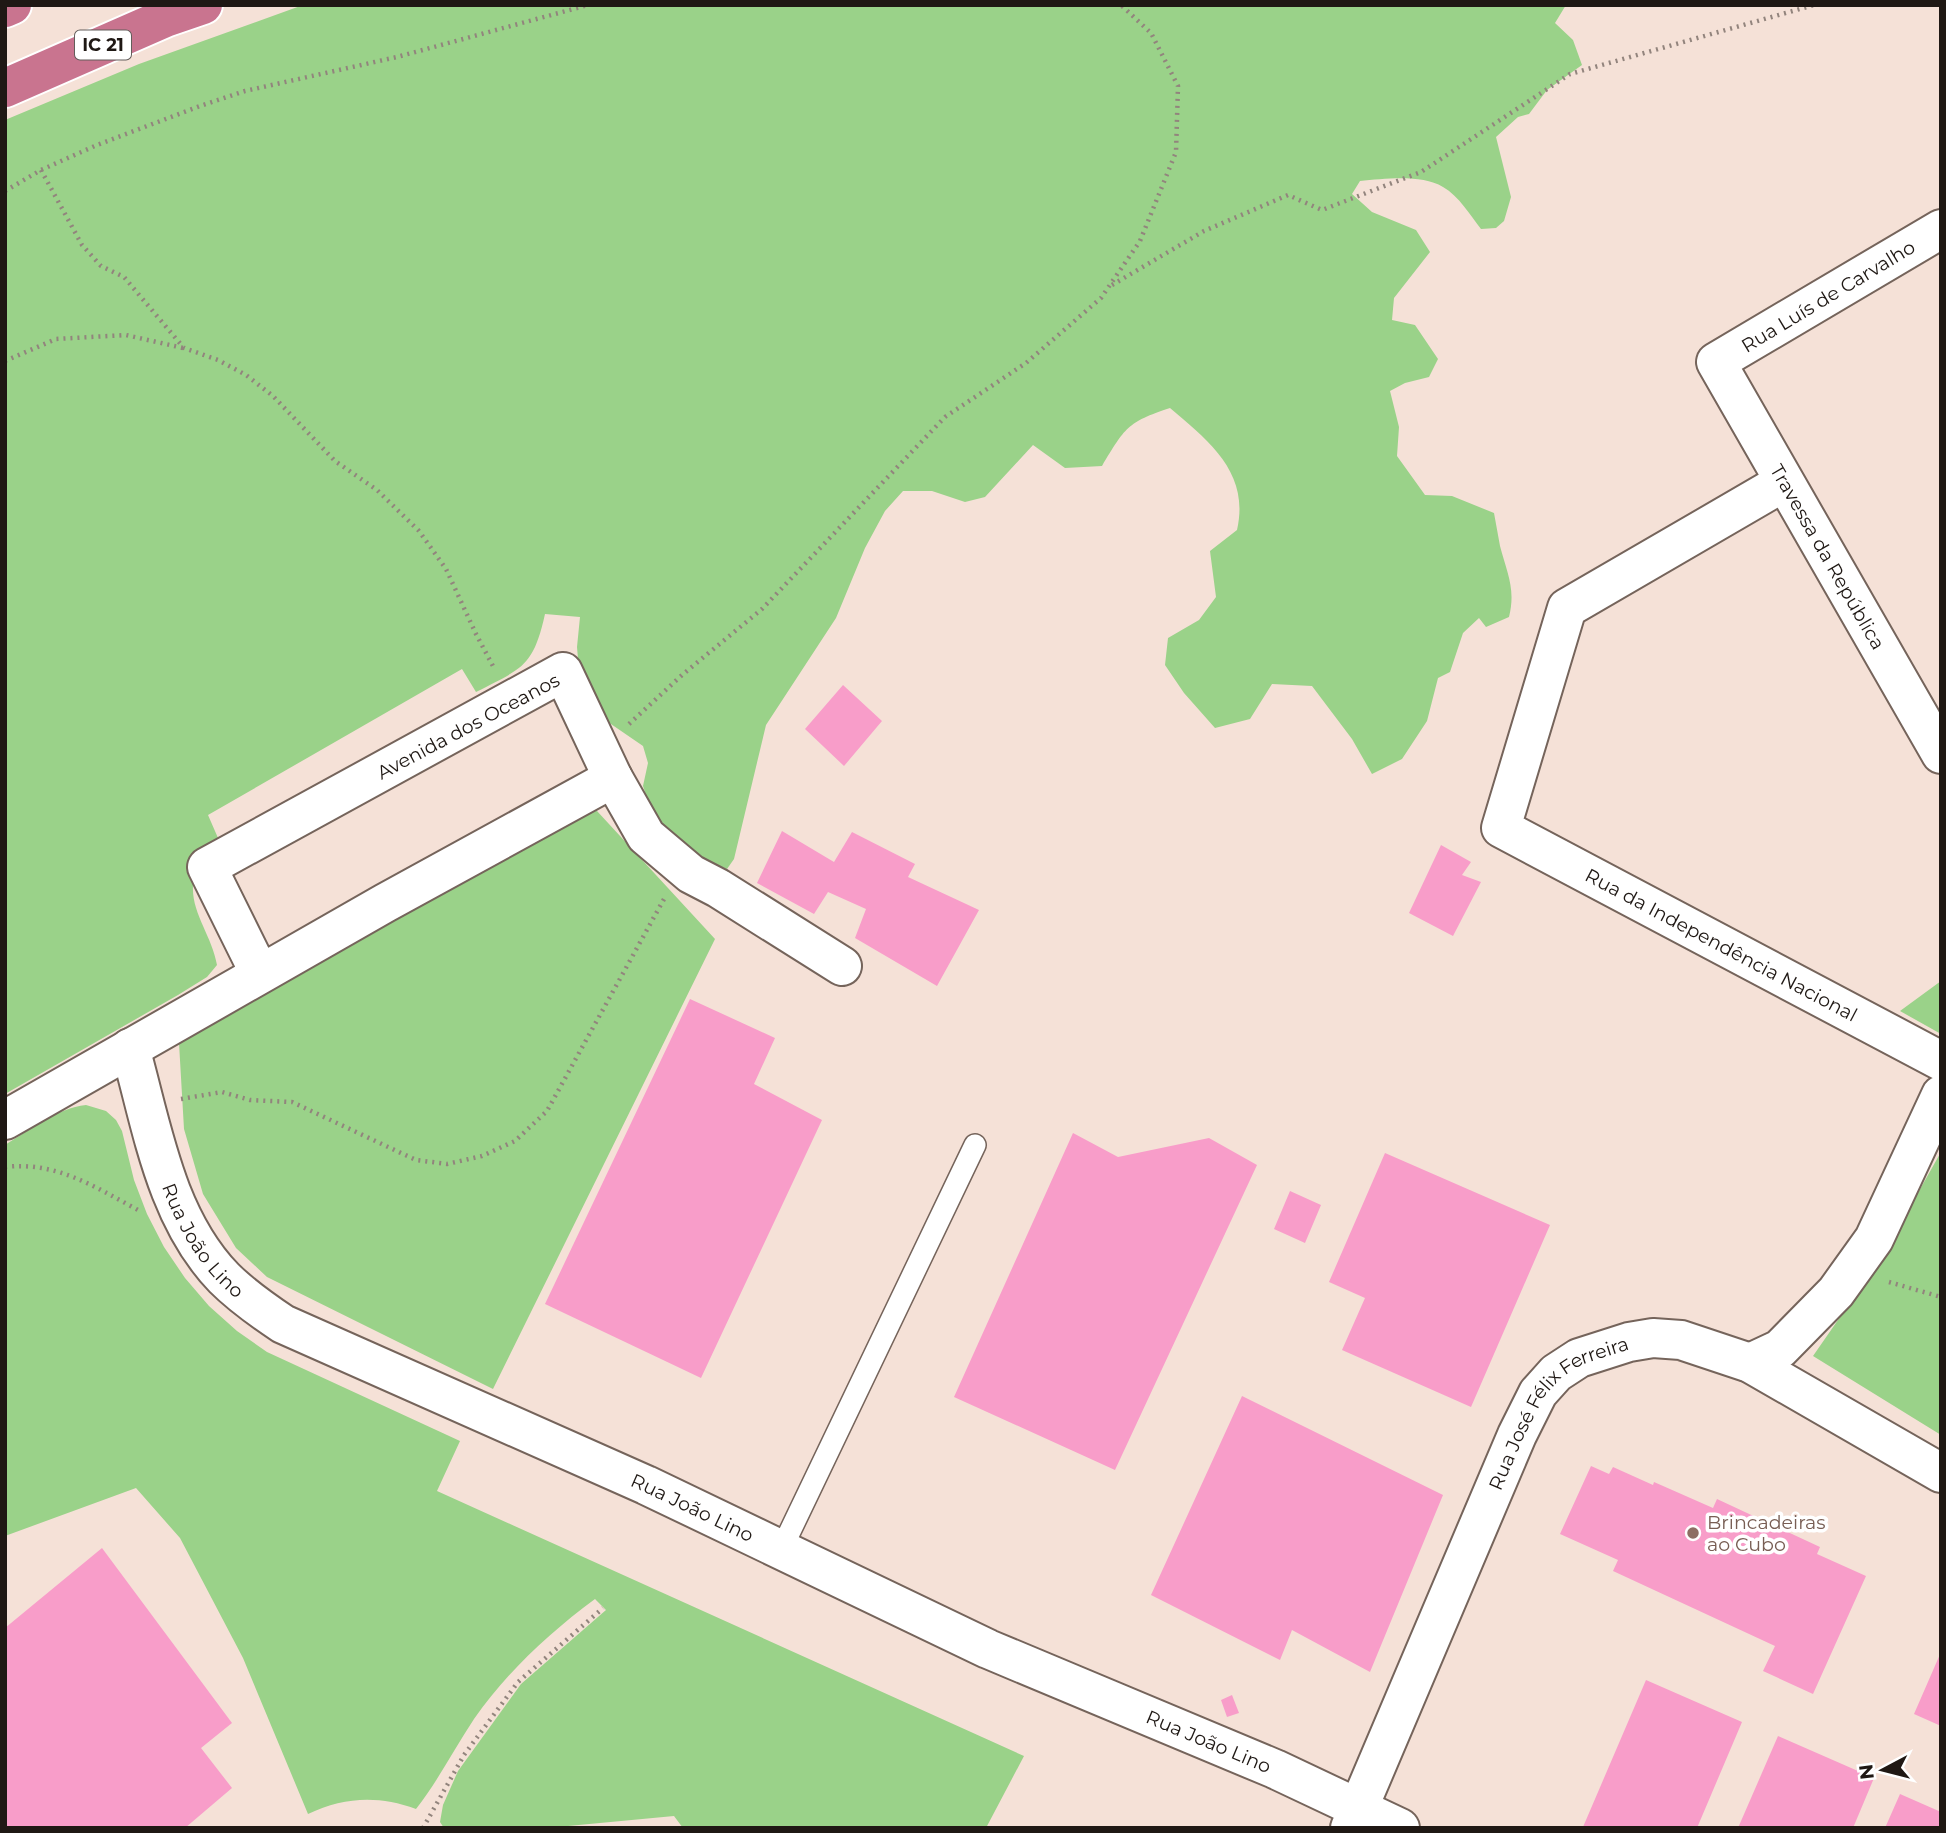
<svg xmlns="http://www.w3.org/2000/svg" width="1946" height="1833" font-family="Montserrat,sans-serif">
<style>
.green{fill:#9ad289}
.building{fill:#f89dc9}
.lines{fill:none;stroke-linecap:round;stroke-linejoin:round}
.lane-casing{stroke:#75645b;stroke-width:24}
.street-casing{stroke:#75645b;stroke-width:42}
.highway-casing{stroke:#fff;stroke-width:42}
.path{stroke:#92847d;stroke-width:4.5;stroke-dasharray:2 5;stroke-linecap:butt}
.lane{stroke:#fff;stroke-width:21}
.street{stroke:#fff;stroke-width:38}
.highway{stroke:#c9748f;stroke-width:38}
.education-dot{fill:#8d6e63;stroke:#fff;stroke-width:2.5}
.labels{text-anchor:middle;stroke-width:7;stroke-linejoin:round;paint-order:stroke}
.shield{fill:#fff;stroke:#625d5a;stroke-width:2}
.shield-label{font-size:18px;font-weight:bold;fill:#1f1814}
.street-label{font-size:19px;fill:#1f1814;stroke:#fff}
.education-label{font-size:19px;fill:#785e54;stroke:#fff;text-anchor:start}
</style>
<rect width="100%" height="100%" fill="#f5e1d7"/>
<path class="green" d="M303 5H1566L1555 23 1573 40 1582 65 1547 90 1529 114 1518 117 1496 137 1511 197 1504 221 1496 228 1481 229C1470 215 1459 196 1443 187 1421 174 1385 179 1360 181L1352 194 1372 212 1416 230 1430 252 1394 298 1392 320 1415 325 1438 359 1429 377 1405 383 1390 391 1399 427 1397 456 1425 495 1452 496 1494 513C1496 524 1498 535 1500 546 1507 573 1516 589 1509 617L1486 627 1479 618 1463 633 1450 672 1438 678 1427 721 1402 759 1372 774 1352 739 1312 686 1272 684 1250 719 1215 728 1184 693 1165 665 1168 638 1199 620 1216 597 1210 551 1237 530C1250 473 1210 442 1170 408 1127 422 1125 428 1102 466L1065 468 1033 445 985 497 965 502 932 491H903L885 511 865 548 836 618 766 725 734 859 727 869 678 848 665 833 648 801 643 786 648 763 643 746 608 722 579 670 577 647 580 617 545 614C533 668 522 668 476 692L462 669 208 815 218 838C209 846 204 853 199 864 180 902 211 929 217 965L207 977 178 995 5 1094V120L139 64Z
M597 811 715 939 493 1389 267 1277 236 1248 203 1194 184 1129 179 1043 575 813Z
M1941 981V1034L1900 1011Z
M86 1105 106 1111 116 1120 122 1131 134 1180 147 1214 164 1247 185 1278 209 1306 237 1331 267 1352 460 1441 437 1491 1024 1756 986 1828H683L674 1816 547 1828H444L440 1822 443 1805 458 1771 521 1684 606 1610 595 1599C549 1633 507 1672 474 1719 454 1749 438 1781 416 1809 378 1795 344 1797 308 1814L243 1658 180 1538 136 1488 5 1536V1145C30 1130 57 1108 86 1105Z
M1941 1152V1435L1813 1356 1881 1258Z"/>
<path class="building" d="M843 685 882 721 844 766 805 729Z
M782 831 834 862 852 832 915 864 908 877 979 910 937 986 855 938 866 909 828 892 814 914 757 883Z
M1441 845 1471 862 1462 875 1481 882 1453 936 1409 913Z
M690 999 775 1038 754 1084 822 1120 701 1378 545 1304Z
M1073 1133 1118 1157 1209 1138 1257 1165 1115 1470 954 1397Z
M1385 1153 1550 1225 1471 1407 1342 1350 1365 1298 1329 1282Z
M1290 1191 1321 1205 1305 1243 1274 1229Z
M1242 1396 1443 1495 1370 1672 1292 1630 1280 1660 1151 1595Z
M1591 1466 1609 1474 1613 1467 1653 1485 1654 1482 1713 1508 1717 1499 1820 1547 1817 1554 1866 1576 1813 1694 1763 1671 1775 1646 1613 1571 1618 1560 1560 1534Z
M102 1548 232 1723 201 1748 232 1788 185 1828H5V1628Z
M1941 1652V1726L1914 1714Z
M1646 1680 1742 1722 1697 1828H1584L1583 1827Z
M1232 1695 1239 1713 1227 1717 1221 1700Z
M1778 1736 1874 1778 1853 1828H1738Z
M1900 1794 1941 1812V1828H1885Z"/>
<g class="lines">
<g class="lane-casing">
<path id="lane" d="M781 1550 975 1145"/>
</g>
<g class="street-casing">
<g id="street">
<path id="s1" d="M1941 229 1716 362 1941 754"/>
<path id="s2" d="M1784 482 1567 608 1501 828 1941 1061"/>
<path d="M613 778 646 836 691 874 718 888 842 966"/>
<path id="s3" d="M130 1048C152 1126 165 1217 224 1278 242 1296 262 1310 283 1324L646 1485 988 1649 1275 1769 1400 1828"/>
<path d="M5 1120 385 903 613 778 563 672 207 867 260 974"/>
<path d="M1750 1363 1780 1349 1836 1292 1874 1239 1941 1095"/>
<path id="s4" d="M1350 1828 1517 1435 1538 1393 1556 1373 1579 1358 1629 1342 1653 1338 1681 1340 1750 1363 1941 1473"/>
</g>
</g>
<g class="highway-casing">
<path id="highway" d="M5 8 12 5
M5 88 165 18 203 5"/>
</g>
<path class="path" d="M41 170 82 245 101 266 124 277 184 348 218 360 246 375 273 396 335 461 377 490 419 531 446 569 476 634 494 668
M5 191 41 170 97 145 200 106 245 91 397 57 588 5
M1112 285 1204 231 1288 195 1322 210 1421 172 1570 74 1814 5
M5 361 56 339 126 335 183 348
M629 724 682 675 762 609 945 417 1026 363 1101 298 1140 241 1176 152 1178 86 1151 33 1121 5
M181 1099 222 1092 250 1100 292 1102 416 1160 447 1164 482 1156 515 1141 547 1111 664 899
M5 1167C56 1161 95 1187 138 1210
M1889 1282 1941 1297
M423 1828 464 1755 518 1682 603 1608"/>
<use href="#lane" class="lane"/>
<use href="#street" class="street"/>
<use href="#highway" class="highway"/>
</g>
<circle class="education-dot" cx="1693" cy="1533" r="7"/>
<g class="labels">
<rect class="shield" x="75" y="30.5" width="56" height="29" rx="5"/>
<g class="shield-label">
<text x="103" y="51">IC 21</text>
</g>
<g class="street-label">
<text transform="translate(1828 296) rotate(-31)" y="7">Rua Luís de Carvalho</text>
<text dy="7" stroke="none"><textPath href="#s1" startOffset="486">Travessa da República</textPath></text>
<text transform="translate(468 726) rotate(-28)" y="7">Avenida dos Oceanos</text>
<text dy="7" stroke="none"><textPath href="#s2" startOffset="730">Rua da Independência Nacional</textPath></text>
<text dy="7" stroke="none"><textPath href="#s3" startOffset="208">Rua João Lino</textPath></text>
<text dy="7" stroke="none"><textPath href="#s4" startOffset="474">Rua José Félix Ferreira</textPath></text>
<text dy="7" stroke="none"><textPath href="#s3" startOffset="775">Rua João Lino</textPath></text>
<text dy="7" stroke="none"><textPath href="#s3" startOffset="1342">Rua João Lino</textPath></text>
</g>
<g class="education-label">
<text x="1707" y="1529">Brincadeiras<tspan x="1707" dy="22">ao Cubo</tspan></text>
</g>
</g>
<rect width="1946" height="1833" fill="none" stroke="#1f1814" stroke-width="14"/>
<g transform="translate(1883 1770) rotate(263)" stroke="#ffffff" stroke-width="5" paint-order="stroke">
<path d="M0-5L12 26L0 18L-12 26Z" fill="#1f1814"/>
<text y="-10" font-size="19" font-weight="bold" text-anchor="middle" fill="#1f1814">N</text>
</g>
</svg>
